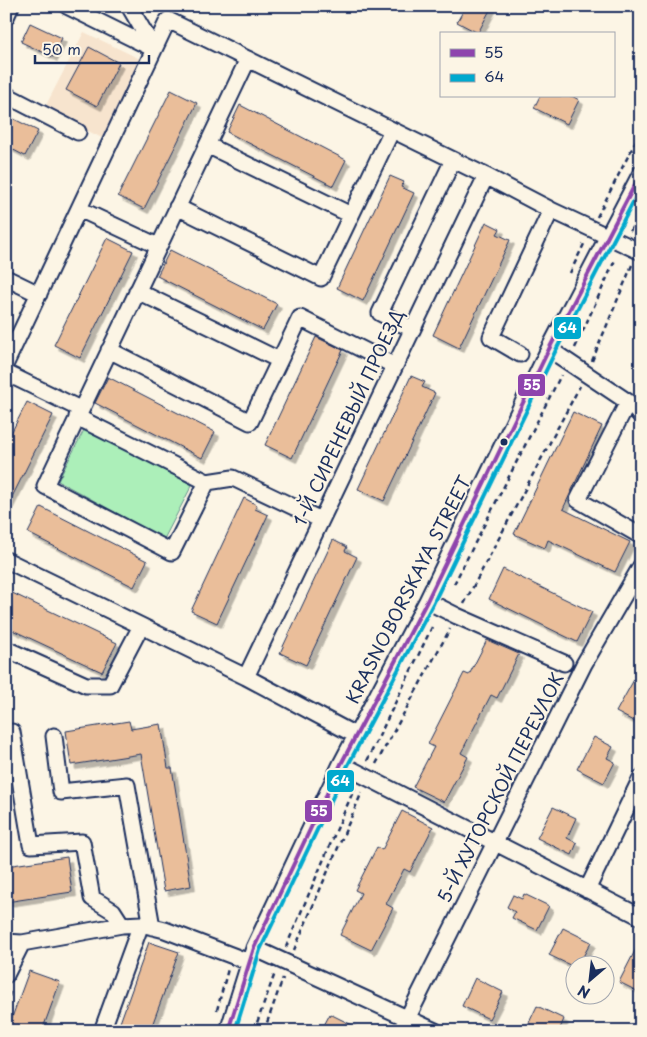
<svg xmlns="http://www.w3.org/2000/svg" width="647" height="1037" font-family="'Playpen Sans',sans-serif">
<style>
.built{fill:#f7e4ce}
.green{fill:#acefb9;stroke:#648f8c}
.building{fill:#eabe9a;stroke:#1b2f5e;filter:url(#shadow)}
.lines{fill:none;stroke-linecap:round;stroke-linejoin:round}
.minor-casing{stroke:#1b2f5e;stroke-width:19}
.path{stroke:#1b2f5e;stroke-width:2.5;stroke-dasharray:5 4;stroke-linecap:butt}
.minor{stroke:#fcf5e5;stroke-width:15}
.bus-1-casing{stroke:#fcf5e5;stroke-width:8}
.bus-2-casing{stroke:#fcf5e5;stroke-width:8}
.bus-1{stroke:#8e44ad;stroke-width:4}
.bus-2{stroke:#00a9ce;stroke-width:4}
.bus-dot{fill:#1b2f5e;stroke:#fcf5e5;stroke-width:2}
.labels{text-anchor:middle;stroke-width:4;stroke-linejoin:round;paint-order:stroke}
.street-label{font-size:18px;fill:#1b2f5e;stroke:#fcf5e5}
.line-badge{stroke:#fcf5e5;stroke-width:2}
.badge-label{font-size:14px;text-anchor:middle;font-weight:bold;fill:#fff}
</style>
<defs>
<filter id="shadow"><feDropShadow dx="4.5" dy="4.5" stdDeviation="0" flood-color="#0004"/></filter>
</defs>
<rect width="100%" height="100%" fill="#fcf5e5"/>
<filter id="ink" filterUnits="userSpaceOnUse"><feTurbulence type="fractalNoise" baseFrequency=".02" numOctaves="2"/><feDisplacementMap in="SourceGraphic" scale="10" xChannelSelector="R" yChannelSelector="G"/><feConvolveMatrix kernelMatrix="1 2 1 2 8 2 1 2 1" color-interpolation-filters="sRGB"/></filter>
<g filter="url(#ink)">
<path class="built" d="M84 32 140 59 102 138 44 109Z"/>
<path class="green" d="M85 428 192 485 164 539 58 481Z"/>
<path class="building" d="M466 6H492L478 33 457 22Z
M30 23 62 38 53 57 21 42Z
M89 47 119 63 97 106 66 90Z
M171 90 197 103 144 209 118 196Z
M540 96H572L579 100 567 124 534 108Z
M240 105 346 160 333 186 227 132Z
M6 115 38 131 25 156 6 146Z
M390 176 404 182 401 187 414 193 363 301 337 288Z
M486 222 500 229 497 234 510 240 459 348 433 335Z
M107 238 133 251 80 358 54 345Z
M170 250 277 304 263 330 157 276Z
M316 337 343 350 292 458 265 445Z
M411 376 425 382 422 387 435 393 384 501 358 489Z
M108 377 215 432 202 458 95 403Z
M27 402 53 415 6 509V443Z
M573 412 602 426 563 509 630 542 615 572 548 540 545 548 514 534Z
M244 498 257 505 255 509 268 515 217 623 191 611Z
M41 507 147 561 134 587 28 533Z
M333 540 347 547 345 551 357 557 306 665 280 653Z
M503 569 592 612 577 642 489 599Z
M6 590 117 643 102 672 6 627Z
M487 640 519 654 497 698 491 695 461 753 468 757 444 802 413 787 434 747 428 744 464 673 469 675Z
M641 667V716L637 723 616 712Z
M129 721 131 729 161 724 168 768H172L191 886 164 891 141 754 71 765 66 731Z
M594 737 613 747 607 758 615 762 604 783 577 769Z
M553 807 576 818 567 838 577 843 572 855 537 838Z
M402 811 433 827 410 872 404 869 386 904 393 908 371 950 340 935 361 893 355 890 377 847 382 850Z
M67 857 72 892 6 902V866Z
M524 894 549 906 537 930 512 918 515 912 507 907 513 895 522 899Z
M563 928 591 942 579 964H574V967L549 955Z
M641 939V993L619 982Z
M149 942 179 952 150 1031H117Z
M29 971 60 982 42 1031H7Z
M475 978 503 992 489 1019 462 1006Z
M537 1006 564 1019 559 1031H525Z
M330 1014 364 1031H321Z"/>
<g class="lines">
<g class="minor-casing">
<path id="minor" d="M67 6 154 49
M129 6 154 49
M6 17 11 6
M6 95 78 132
M207 145 351 215
M177 207 321 278 392 130
M79 209 158 246
M6 278 39 294
M137 291 279 360
M412 329 380 313 453 160
M549 349 628 402 641 416
M109 350 250 422 300 318 395 366
M520 354 491 337 551 210
M6 363 168 20 486 176 551 210 641 252
M6 373 80 409 77 417
M628 402 578 500 641 536
M77 417 207 482 172 552 45 486 248 59
M207 482 233 478 321 520
M6 560 246 677 357 736
M427 601 457 616 564 663
M6 649 86 685H110L141 626
M246 677 486 176
M12 732 31 845 82 842 92 898 113 911 122 925 141 924 102 1031
M54 736 61 792 127 785 152 927
M341 764 641 917
M587 890 641 778
M6 942 22 943
M254 948 435 1031
M6 975 22 943 122 925 141 924 165 930 249 962
M228 1031 254 948 341 764 427 601 549 349 641 173
M401 1031 584 664 641 566"/>
</g>
<path class="path" d="M597 217 641 131
M630 231 641 212
M570 273 585 242
M575 348 616 258
M592 361 632 265
M454 584 561 375
M464 604 580 386
M367 761 432 627
M376 764 450 629
M286 947 355 787
M294 950 362 792
M6 1005 12 988
M217 1010 228 969
M254 1031 275 973
M264 1031 283 978"/>
<use href="#minor" class="minor"/>
<g class="bus-1-casing">
<path id="bus-1" d="M228 1031 254 948 341 764 427 601 549 349 641 173"/>
</g>
<g class="bus-2-casing">
<path id="bus-2" d="M235 1031 260 950 347 767 433 604 555 352 641 187"/>
</g>
<use href="#bus-1" class="bus-1"/>
<use href="#bus-2" class="bus-2"/>
</g>
</g>
<circle class="bus-dot" cx="504" cy="442" r="4.5"/>
<g class="labels">
<g class="street-label">
<text transform="translate(349 418) rotate(-65)" y="6">1-Й СИРЕНЕВЫЙ ПРОЕЗД</text>
<text transform="translate(409 590) rotate(-63)" y="6">KRASNOBORSKAYA STREET</text>
<text transform="translate(501 788) rotate(-63)" y="6">5-Й ХУТОРСКОЙ ПЕРЕУЛОК</text>
</g>
</g>
<g class="line-badge">
<rect x="553" y="316" width="29" height="24" rx="5" fill="#00a9ce"/>
<rect x="517" y="373" width="29" height="24" rx="5" fill="#8e44ad"/>
<rect x="326" y="769" width="29" height="24" rx="5" fill="#00a9ce"/>
<rect x="304" y="799" width="29" height="24" rx="5" fill="#8e44ad"/>
</g>
<g class="badge-label">
<text x="567" y="333">64</text>
<text x="532" y="390">55</text>
<text x="340" y="786">64</text>
<text x="319" y="816">55</text>
</g>
<rect width="647" height="1037" fill="none" stroke="#fcf5e5" stroke-width="25"/>
<rect x="12" y="12" width="622" height="1012" fill="none" stroke="#1b2f5e" stroke-width="2" filter="url(#ink)"/>
<rect x="440" y="32" width="175" height="65" fill="#fcf5e5" stroke="#a2a6af"/>
<rect x="450" y="49" width="25" height="8" fill="#8e44ad" stroke="#a2a6af"/>
<text x="484" y="58" font-size="15" fill="#1b2f5e">55</text>
<rect x="450" y="74" width="25" height="8" fill="#00a9ce" stroke="#a2a6af"/>
<text x="484" y="82" font-size="15" fill="#1b2f5e">64</text>
<g transform="translate(590 980) rotate(208)"><circle r="24" fill="#fcf5e5" stroke="#a2a6af"/>
<path d="M0-4L9 19L0 12L-9 19Z" fill="#1b2f5e"/>
<text y="-8" font-size="14" font-weight="bold" text-anchor="middle" fill="#1b2f5e">N</text>
</g>
<path d="M35 55v8h114v-8" fill="none" stroke="#1b2f5e" stroke-width="2.5"/>
<text x="42" y="55" font-size="15" fill="#1b2f5e" stroke="#fcf5e5" stroke-width="4" paint-order="stroke">50 m</text>
</svg>
